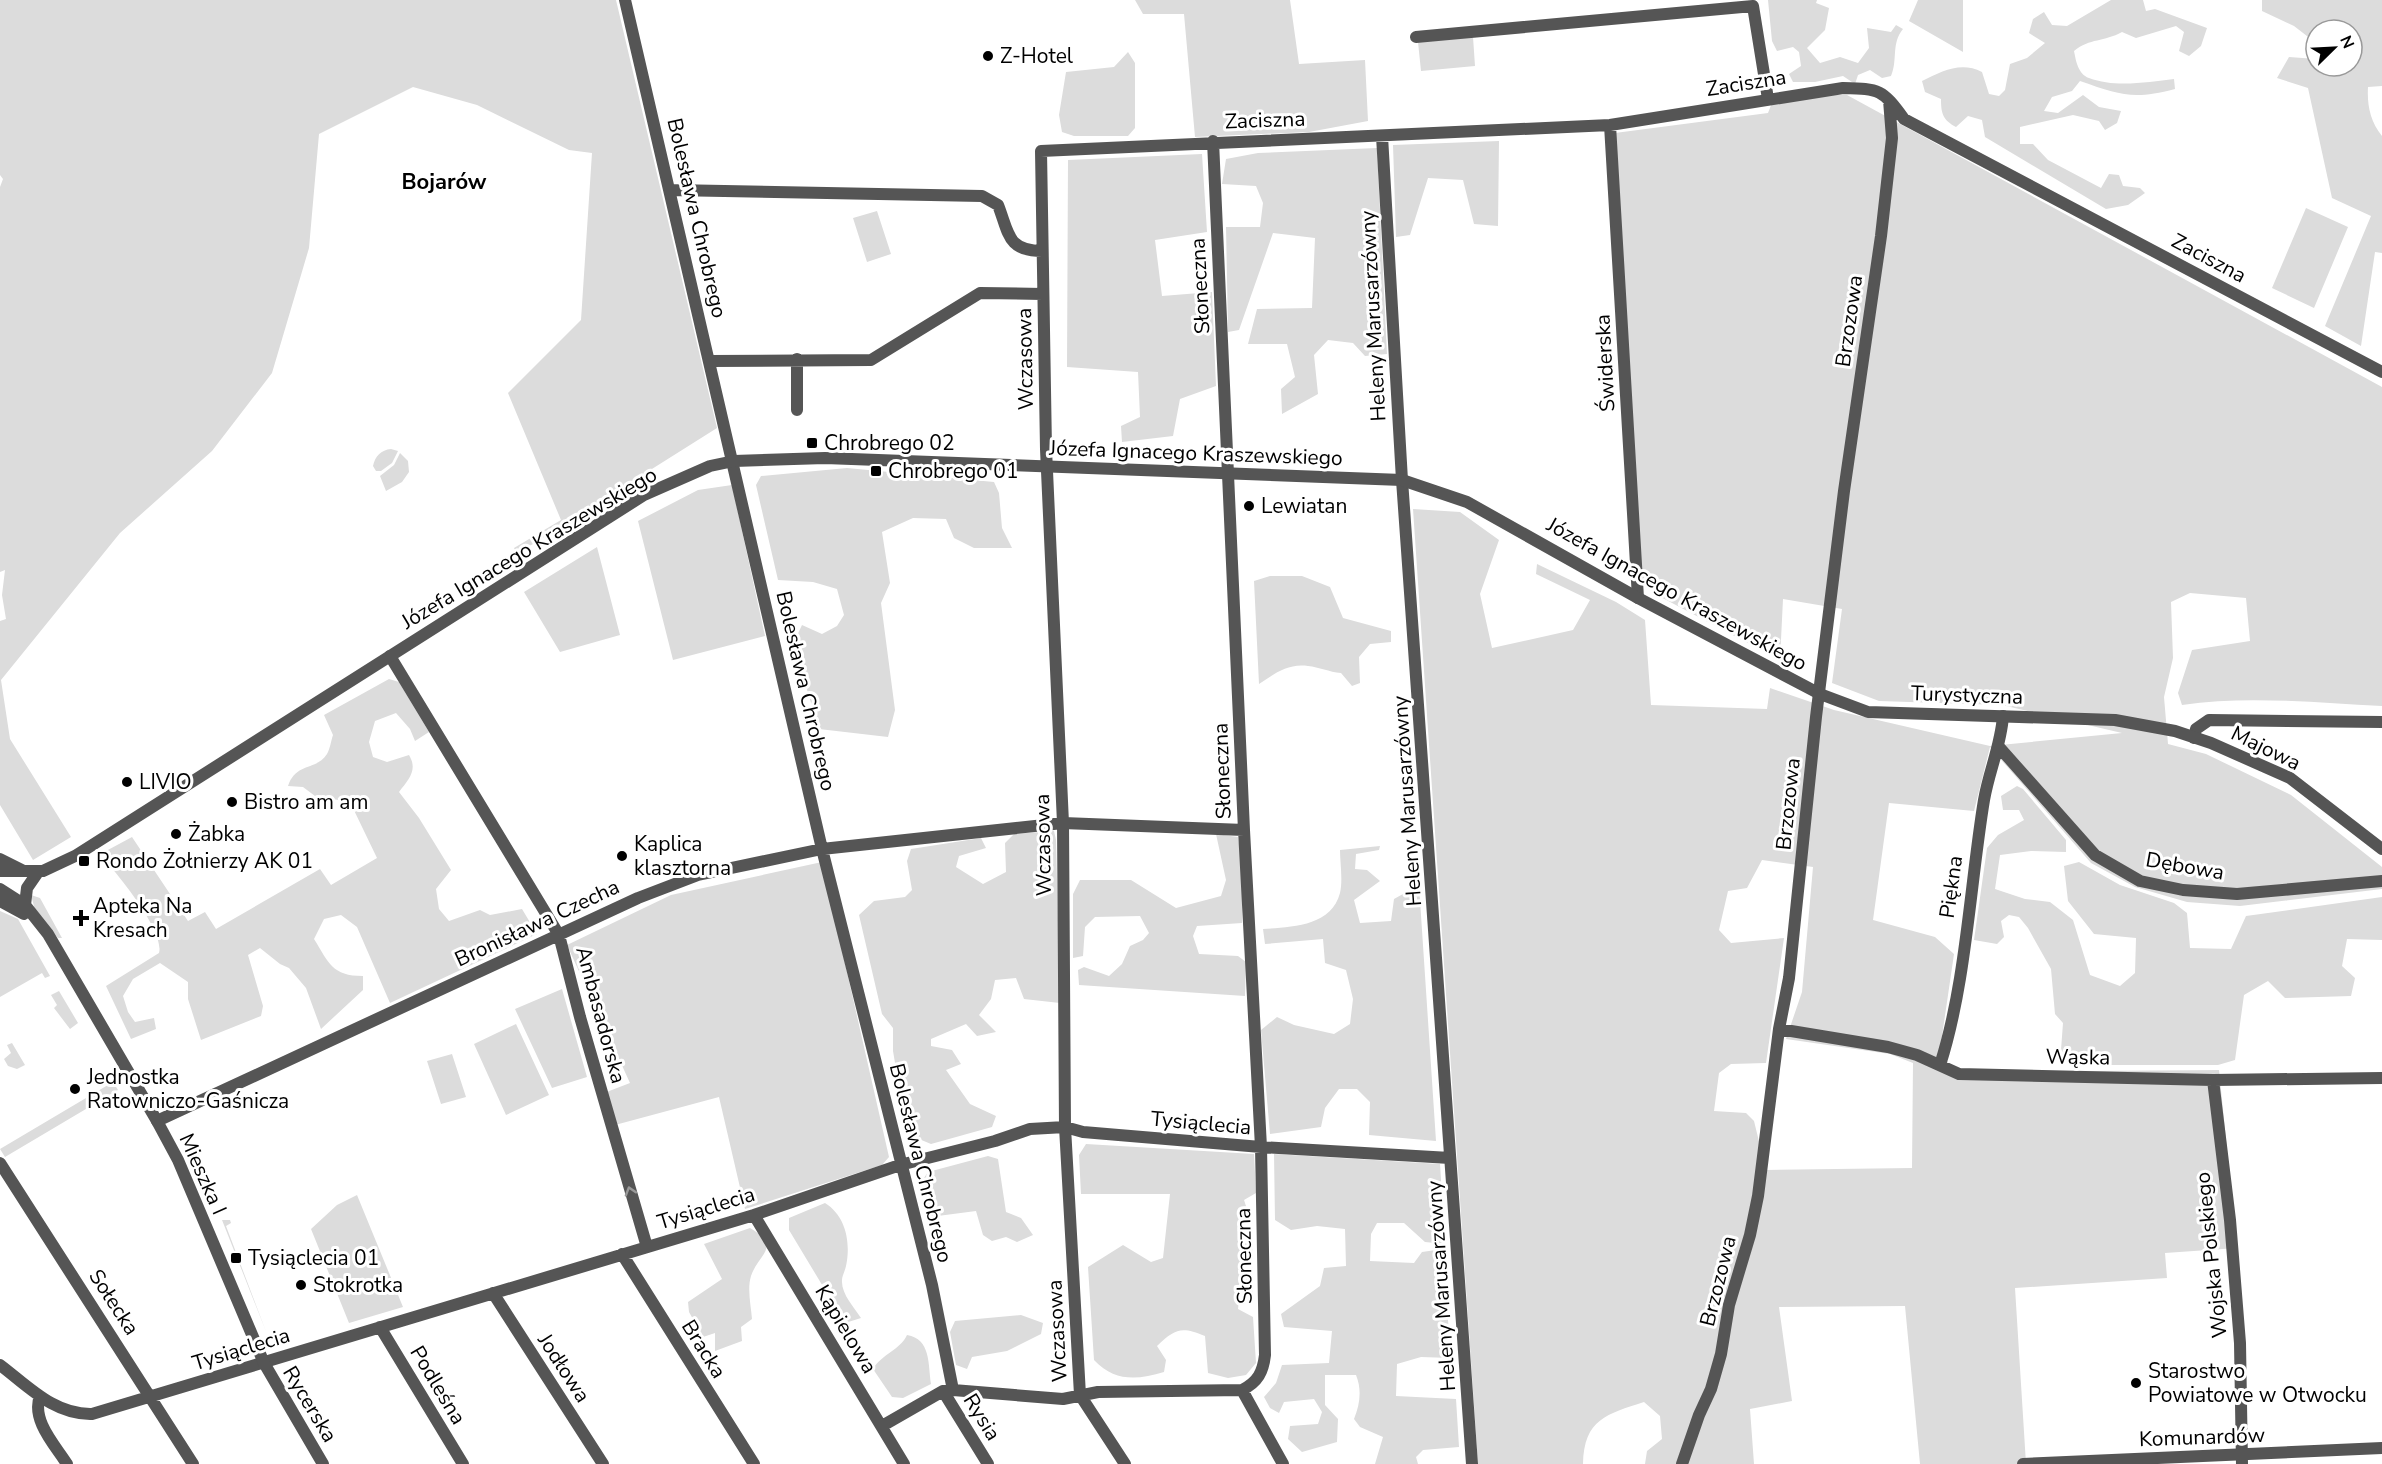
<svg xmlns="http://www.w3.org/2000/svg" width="2382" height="1464" font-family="'Nunito Sans',sans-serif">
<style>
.green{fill:#dcdcdc;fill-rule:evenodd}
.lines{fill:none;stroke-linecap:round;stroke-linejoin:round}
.minor{stroke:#555;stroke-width:12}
.tertiary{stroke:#555;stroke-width:12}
.oneway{stroke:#999}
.poi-dot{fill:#000;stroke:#fff;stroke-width:2}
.labels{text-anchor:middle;stroke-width:6;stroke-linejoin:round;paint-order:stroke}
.poi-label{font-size:21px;fill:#000;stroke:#fff;text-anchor:start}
.street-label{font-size:21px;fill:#000;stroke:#fff}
.neighbourhood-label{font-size:22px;font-weight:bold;fill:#000;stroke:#fff}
</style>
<rect width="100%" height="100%" fill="#fff"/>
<path class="green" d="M0 0H616L717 428 517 554 514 548 561 520 508 393 581 320 592 153 569 150 477 105 413 87 319 134 309 248 272 373 212 451 120 533 1 680 10 739 71 837 33 860 0 805V621L6 619 2 595 5 570 0 572V187L3 179 0 175Z
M1135 0H1290L1299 64 1365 60 1368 121 1309 132 1195 137 1184 14H1143Z
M1768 0H1817L1816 3 1829 8 1825 30 1807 48 1820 63 1840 57 1858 63 1869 48 1867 28 1891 32 1896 25 1903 29C1891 43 1898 60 1891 76L1882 78 1870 70 1858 75 1855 84 1843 76 1815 82H1793L1789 74 1801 66 1799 52 1793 47 1777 51 1772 41Z
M1918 0H1963V52L1909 21Z
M2111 0H2143L2146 11 2155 9 2207 28 2201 46 2189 56 2179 51 2184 32 2176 26 2136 38 2122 32C2104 42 2090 38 2074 51 2076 61 2078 74 2089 78 2115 88 2148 82 2174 79L2175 89C2133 100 2120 95 2080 81L2072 91 2052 97 2044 111 2058 113 2083 95 2099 107 2121 111 2117 123 2105 130 2099 121 2073 115 2020 127V144H2033L2048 160 2101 188 2109 174 2119 175 2123 186 2140 188 2145 193 2128 205 2106 209 1985 137 1982 120 1968 116 1956 127C1943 120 1941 114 1941 99L1925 92 1922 81C1942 71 1961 61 1982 72L1989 94 1999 96 2005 90 2010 64 2027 58 2045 43 2029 33 2033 19 2044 12 2052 25 2067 26Z
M2262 0H2382V86L2368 87C2367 105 2370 121 2382 136V253L2375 252 2361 346 2325 326 2371 216 2332 198 2308 88 2277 78 2289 57 2316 59V66H2352V30H2316V43L2294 26 2262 11Z
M1473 37 1475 66 1421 71 1418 42Z
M1128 52 1135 63V128L1128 136H1074L1062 132 1059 115 1066 72 1114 67Z
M1775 95H1847L2382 387V706C2315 703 2248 695 2182 705L2178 693 2192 650 2250 641 2246 598 2190 593 2171 602 2173 658 2164 697 2168 744 2206 754 2291 795 2382 867V889L2240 906 2187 902 2135 887 2091 863 1990 747 1974 811 1889 803 1873 920 1935 937 1954 954 1941 1043 1951 1072 2219 1070 2237 1248 2165 1253 2167 1278 2015 1288 2026 1464H1920L1905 1306 1779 1307 1792 1401 1750 1409 1754 1464H1645L1647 1451 1662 1439 1660 1416 1644 1402C1607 1414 1584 1419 1583 1464H1478L1413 509 1460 512 1499 540 1480 594 1492 648 1573 630 1590 600 1536 574 1537 564 1616 602 1645 620 1651 705 1767 709 1770 688 1834 710 1990 746 2122 733 2002 705 1879 701 1832 683 1842 609 1783 599 1780 660 1655 594 1641 581 1615 133 1768 113ZM1762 860 1813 867 1802 992 1786 1039 1890 1054 1913 1063 1912 1168 1766 1170 1754 1121 1746 1113 1714 1111 1719 1073 1731 1064 1766 1063 1784 938 1731 943 1719 930 1728 891 1747 888Z
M1499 141 1498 226 1474 224 1463 180 1428 178 1410 235 1396 237 1393 145Z
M1377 148 1387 354 1365 356 1353 343 1328 340 1314 355 1318 394 1282 414 1281 389 1295 377 1287 344H1248L1257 309 1312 308 1315 238 1273 233 1239 330 1228 332 1226 227H1260L1263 203 1256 186 1222 184 1226 159 1258 153Z
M1202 154 1207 232 1155 240 1162 296 1212 292 1216 386 1180 399 1173 436 1122 442 1121 426 1140 417 1138 372 1067 367 1068 160Z
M2306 208 2348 227 2314 308 2272 288Z
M877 211 891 254 867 262 853 218Z
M391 449 398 451 392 463 381 471H376L373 466C375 456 381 450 391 449Z
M400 453 408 461 409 472 402 482 386 491 380 476 394 465Z
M847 468 994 482 999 493 1002 528 1012 548H974L954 538 946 519 913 518 882 532 890 583 881 603 895 710 888 737 819 729 793 644 802 625 822 634 837 626 844 615 837 589 813 582 778 580 756 485 761 476Z
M732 485 765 636 673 660 638 521 698 490Z
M597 547 620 635 560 652 524 592Z
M1270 576H1302L1330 587 1343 618 1391 631V642L1370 644 1359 657 1360 683 1352 686 1341 673C1329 672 1319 667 1308 666 1288 663 1274 674 1259 684L1254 581Z
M389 679 399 682 429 732 415 741 410 729 396 713 375 721 369 742 373 757 387 762 409 755C418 770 409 779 399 792L419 818 451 870 436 889 439 909 449 921 480 910 490 915 522 909 537 934 390 1003 357 927 341 915 324 919 314 939C329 963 332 976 363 976V990L321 1029 306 988 289 968 280 964 260 948 248 955 263 1006 261 1016 201 1040 188 999V982L160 963 133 979 123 996 128 1012 135 1022 154 1018 156 1029 131 1039 106 986 159 953C165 932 119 876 105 860L106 851 132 837 188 921 205 912 216 929 320 869 331 885 377 858 350 802 315 796 303 787 288 786C296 762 316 771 327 754 330 749 331 741 333 735L324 715Z
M2017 786 2023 789 2066 840V852L2031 851 2000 855 1995 889 2025 899 2050 902 2073 920 2090 975 2120 986 2135 973 2136 938 2094 934 2068 901 2064 866 2079 862 2120 885 2174 903 2187 913 2190 948 2231 949 2246 916 2382 897V940L2347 939 2342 966 2355 978 2351 996 2285 998 2268 981 2244 995 2235 1060 2218 1065H2069L2061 1050 2063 1023 2055 1014 2051 969 2028 928 2019 917 2009 915 2001 921 2004 937 1997 944 1974 940 1987 848 1998 835 2024 820 2019 810H2003L2001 796Z
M1054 831 1056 840 1060 1003 1024 999 1016 978 995 980 991 999 979 1015 996 1032 977 1036 966 1024 931 1039V1046L952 1050 961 1064 946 1070 970 1104 996 1116 992 1127 931 1144 907 1134 893 1051V1028L882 1014 859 915 874 901 905 897 912 890 907 861 911 849 981 838 986 848 959 856 956 867 983 884 1006 872 1005 843 1014 834Z
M1216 834 1238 837 1242 865V923L1197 926 1193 936 1199 954 1238 956 1246 962 1245 996 1079 985 1078 970 1084 967 1109 976 1122 964 1130 946 1143 940 1149 933 1140 916 1095 917 1085 927 1083 956 1073 958V894L1080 880H1131L1176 908 1221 896 1226 880Z
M1380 846 1379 850 1356 854 1355 869 1367 870 1380 881 1354 900 1360 923 1391 921 1394 899 1419 885 1436 1141 1369 1135 1370 1102 1357 1089H1339L1325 1108 1321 1127 1270 1134 1261 1030 1277 1017 1294 1025 1334 1034 1350 1024 1353 999 1346 970 1325 963 1323 939 1265 944 1263 929C1290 927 1331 927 1340 893 1343 880 1340 863 1340 850Z
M822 862 889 1157 882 1165 745 1209 719 1097 615 1125 604 1093 630 1083 567 945 671 895Z
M31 895 40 898 62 938H58L35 910Z
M0 911 18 919 50 976 45 978 42 973 0 997Z
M562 989 587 1077 552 1088 515 1009Z
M59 991 78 1023 70 1029 54 1008 57 1005 51 995Z
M516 1024 549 1095 506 1115 474 1044Z
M12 1043 25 1065 17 1069 8 1066 4 1059 11 1053 7 1045Z
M452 1054 466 1097 441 1104 427 1061Z
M113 1082 118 1090 5 1157 0 1149Z
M1086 1144 1254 1154 1256 1193 1244 1200 1252 1224 1253 1292 1239 1300 1238 1309 1253 1317 1256 1363 1246 1375 1228 1378 1208 1373 1205 1336C1181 1326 1175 1329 1157 1346L1166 1360 1164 1372C1137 1380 1115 1382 1094 1360L1088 1267 1123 1245 1151 1262 1163 1258 1170 1194H1081L1079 1155Z
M1274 1154 1440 1164 1445 1244 1425 1242 1404 1223H1377L1371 1234 1370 1261 1414 1263 1422 1252 1436 1250 1443 1257 1451 1358 1421 1357 1397 1364 1396 1396 1456 1399 1459 1447 1423 1450 1416 1457 1418 1464H1375L1383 1437 1360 1427 1354 1419C1360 1404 1362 1390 1356 1375H1325V1405L1338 1419 1337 1442 1302 1452 1288 1439 1290 1426 1318 1424 1322 1412 1314 1399 1284 1402 1279 1413 1270 1408 1264 1397 1276 1383 1282 1365 1329 1363 1332 1331 1284 1327 1281 1314 1320 1286 1324 1268 1346 1266 1345 1229 1317 1226 1291 1230 1275 1220Z
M988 1156 998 1159 1006 1212 1021 1218 1033 1235 1017 1242 1006 1237 992 1241 983 1235 976 1211 930 1217 922 1181 928 1172Z
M357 1195 403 1307 349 1323 311 1229 337 1205Z
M825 1203C846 1216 851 1243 846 1266 845 1271 842 1276 842 1280 841 1294 854 1307 861 1318L845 1323 789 1230V1218Z
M222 1220H230L231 1223 226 1226 267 1334Z
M750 1228C783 1247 758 1254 751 1276 747 1289 751 1306 752 1319L741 1327 742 1341 715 1351V1333L703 1337 689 1312 688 1302 722 1279 704 1244Z
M1021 1315 1043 1323 1041 1334 1007 1351 972 1357 967 1369 956 1365 950 1332 955 1321Z
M907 1335C931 1339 928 1364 931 1384L903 1398 892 1397 873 1369C882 1354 900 1350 907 1335Z"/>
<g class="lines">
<path class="minor" d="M625 0 822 849 932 1285 953 1390
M1416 37 1753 6 1768 99
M1610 125 1638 598
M1382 136 1402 480 1472 1464
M671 190 982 196 998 205C1009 233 1007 251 1042 251
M797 359V410
M710 361 871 360 980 293 1043 294
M390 656 559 935 580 1017 647 1247
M2194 738 2196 729 2209 720 2382 722
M1999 747 2095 855 2140 881 2183 890 2237 894 2382 881
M1779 1029 1888 1047 1917 1055 1959 1074 2213 1080 2382 1078
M1940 1065C1966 984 1970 885 1984 800 1989 771 2001 745 2003 716
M2213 1080 2230 1220 2240 1343 2242 1464
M157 1121 638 898 698 875 822 849 1063 823 1244 830
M0 1163 193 1464
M754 1215 904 1464
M622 1254 754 1464
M493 1293 603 1464
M380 1327 463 1464
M0 1365C28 1386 54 1415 92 1414L754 1215 900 1165 995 1141 1030 1129 1065 1127 1083 1132 1261 1147 1450 1158
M1242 1390 1283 1464
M943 1391 988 1464
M40 1396C31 1420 55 1445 67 1464
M882 1426 943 1391 953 1390 1063 1399 1098 1392 1242 1390C1258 1382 1263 1372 1265 1355L1261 1147 1244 830 1213 141
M1125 1464 1080 1395 1065 1127 1063 823 1046 449 1041 151 1610 125 1843 88C1880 89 1882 89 1904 119L2382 372
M1682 1464 1699 1415 1711 1389 1721 1354 1729 1305 1750 1235 1758 1196 1779 1029 1789 978 1816 717 1844 491 1881 236 1892 138 1889 100"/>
<path class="tertiary" d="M0 859 22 870
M0 871H43L75 856 644 495 710 466 734 461 825 458 1402 480 1467 502 1638 598 1820 694 1868 712 2115 720 2175 731 2211 743 2290 778 2382 849
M0 889 25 905 48 934 157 1121 178 1160 264 1363 323 1464
M0 901 24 914
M25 905 27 888 38 872
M2023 1464 2382 1448"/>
</g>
<defs><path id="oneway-chevron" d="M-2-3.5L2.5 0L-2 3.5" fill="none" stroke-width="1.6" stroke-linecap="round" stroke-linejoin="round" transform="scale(1.5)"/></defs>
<use class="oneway" href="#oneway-chevron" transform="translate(630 1191) rotate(-107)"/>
<g class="poi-dot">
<circle cx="988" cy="56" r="6"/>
<rect x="806" y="437" width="12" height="12" rx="3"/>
<rect x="870" y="465" width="12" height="12" rx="3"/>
<circle cx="1249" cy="506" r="6"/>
<circle cx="127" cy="782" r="6"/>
<circle cx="232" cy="802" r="6"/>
<circle cx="176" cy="834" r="6"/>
<circle cx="622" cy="856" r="6"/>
<rect x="78" y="855" width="12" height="12" rx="3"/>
<path d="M78 909h6v6h6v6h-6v6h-6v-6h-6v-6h6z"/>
<circle cx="75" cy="1089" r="6"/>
<rect x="230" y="1252" width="12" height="12" rx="3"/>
<circle cx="301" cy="1285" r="6"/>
<circle cx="2136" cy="1383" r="6"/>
</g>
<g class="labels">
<g class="poi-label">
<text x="1000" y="63">Z-Hotel</text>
<text x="824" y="450">Chrobrego 02</text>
<text x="888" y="478">Chrobrego 01</text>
<text x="1261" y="513">Lewiatan</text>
<text x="139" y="789">LIVIO</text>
<text x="244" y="809">Bistro am am</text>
<text x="188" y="841">Żabka</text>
<text x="634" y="851">Kaplica<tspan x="634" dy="24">klasztorna</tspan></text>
<text x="96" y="868">Rondo Żołnierzy AK 01</text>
<text x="93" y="913">Apteka Na<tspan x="93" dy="24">Kresach</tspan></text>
<text x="87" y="1084">Jednostka<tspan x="87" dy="24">Ratowniczo-Gaśnicza</tspan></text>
<text x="248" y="1265">Tysiąclecia 01</text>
<text x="313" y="1292">Stokrotka</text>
<text x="2148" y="1378">Starostwo<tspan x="2148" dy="24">Powiatowe w Otwocku</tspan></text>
</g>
<g class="street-label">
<text transform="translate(1746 83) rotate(-9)" y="7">Zaciszna</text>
<text transform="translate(1265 120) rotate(-2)" y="7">Zaciszna</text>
<text transform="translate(697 218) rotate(77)" y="7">Bolesława Chrobrego</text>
<text transform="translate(2209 258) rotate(28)" y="7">Zaciszna</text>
<text transform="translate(1200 286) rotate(-93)" y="7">Słoneczna</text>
<text transform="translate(1373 316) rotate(-93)" y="7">Heleny Marusarzówny</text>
<text transform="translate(1849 321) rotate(-82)" y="7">Brzozowa</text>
<text transform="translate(1025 359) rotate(-91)" y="7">Wczasowa</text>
<text transform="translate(1605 363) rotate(-93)" y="7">Świderska</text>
<text transform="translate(1196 453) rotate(2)" y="7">Józefa Ignacego Kraszewskiego</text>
<text transform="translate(529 548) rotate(-31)" y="7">Józefa Ignacego Kraszewskiego</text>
<text transform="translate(1677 594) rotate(29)" y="7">Józefa Ignacego Kraszewskiego</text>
<text transform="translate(806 691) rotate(77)" y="7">Bolesława Chrobrego</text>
<text transform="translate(1967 695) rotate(2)" y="7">Turystyczna</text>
<text transform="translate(2266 748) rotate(26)" y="7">Majowa</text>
<text transform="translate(1222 771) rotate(-92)" y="7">Słoneczna</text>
<text transform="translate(1407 801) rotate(-94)" y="7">Heleny Marusarzówny</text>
<text transform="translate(1788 804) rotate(-84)" y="7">Brzozowa</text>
<text transform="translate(1043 845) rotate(-91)" y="7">Wczasowa</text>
<text transform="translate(2185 866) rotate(10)" y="7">Dębowa</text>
<text transform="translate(1951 887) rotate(-82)" y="7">Piękna</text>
<text transform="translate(537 923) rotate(-25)" y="7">Bronisława Czecha</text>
<text transform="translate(601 1015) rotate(75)" y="7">Ambasadorska</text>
<text transform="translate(2078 1057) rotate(1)" y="7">Wąska</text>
<text transform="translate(1201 1123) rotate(5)" y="7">Tysiąclecia</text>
<text transform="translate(921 1163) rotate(76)" y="7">Bolesława Chrobrego</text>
<text transform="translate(203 1174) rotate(66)" y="7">Mieszka I</text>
<text transform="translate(706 1208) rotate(-17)" y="7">Tysiąclecia</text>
<text transform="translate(2211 1255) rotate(-96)" y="7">Wojska Polskiego</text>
<text transform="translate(1244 1256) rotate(-91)" y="7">Słoneczna</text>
<text transform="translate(1718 1281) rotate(-76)" y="7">Brzozowa</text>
<text transform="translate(1441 1286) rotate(-94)" y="7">Heleny Marusarzówny</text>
<text transform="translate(114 1302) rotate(57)" y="7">Sołecka</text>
<text transform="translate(846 1329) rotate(59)" y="7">Kąpielowa</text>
<text transform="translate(1057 1331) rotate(-93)" y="7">Wczasowa</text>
<text transform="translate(241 1349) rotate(-17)" y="7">Tysiąclecia</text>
<text transform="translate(704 1349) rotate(58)" y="7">Bracka</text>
<text transform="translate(564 1368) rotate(57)" y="7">Jodłowa</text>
<text transform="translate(438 1385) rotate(59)" y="7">Podleśna</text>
<text transform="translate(310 1404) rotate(59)" y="7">Rycerska</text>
<text transform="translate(982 1417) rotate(58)" y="7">Rysia</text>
<text transform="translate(2202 1437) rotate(-2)" y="7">Komunardów</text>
</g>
<g class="neighbourhood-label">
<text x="444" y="189">Bojarów</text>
</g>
</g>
<g transform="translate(2334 48) rotate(66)"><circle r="28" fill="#ffffff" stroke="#999999" stroke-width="1.5"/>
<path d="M0-4.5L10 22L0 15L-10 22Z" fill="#000000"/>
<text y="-9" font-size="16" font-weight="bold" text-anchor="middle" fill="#000000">N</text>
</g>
</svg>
